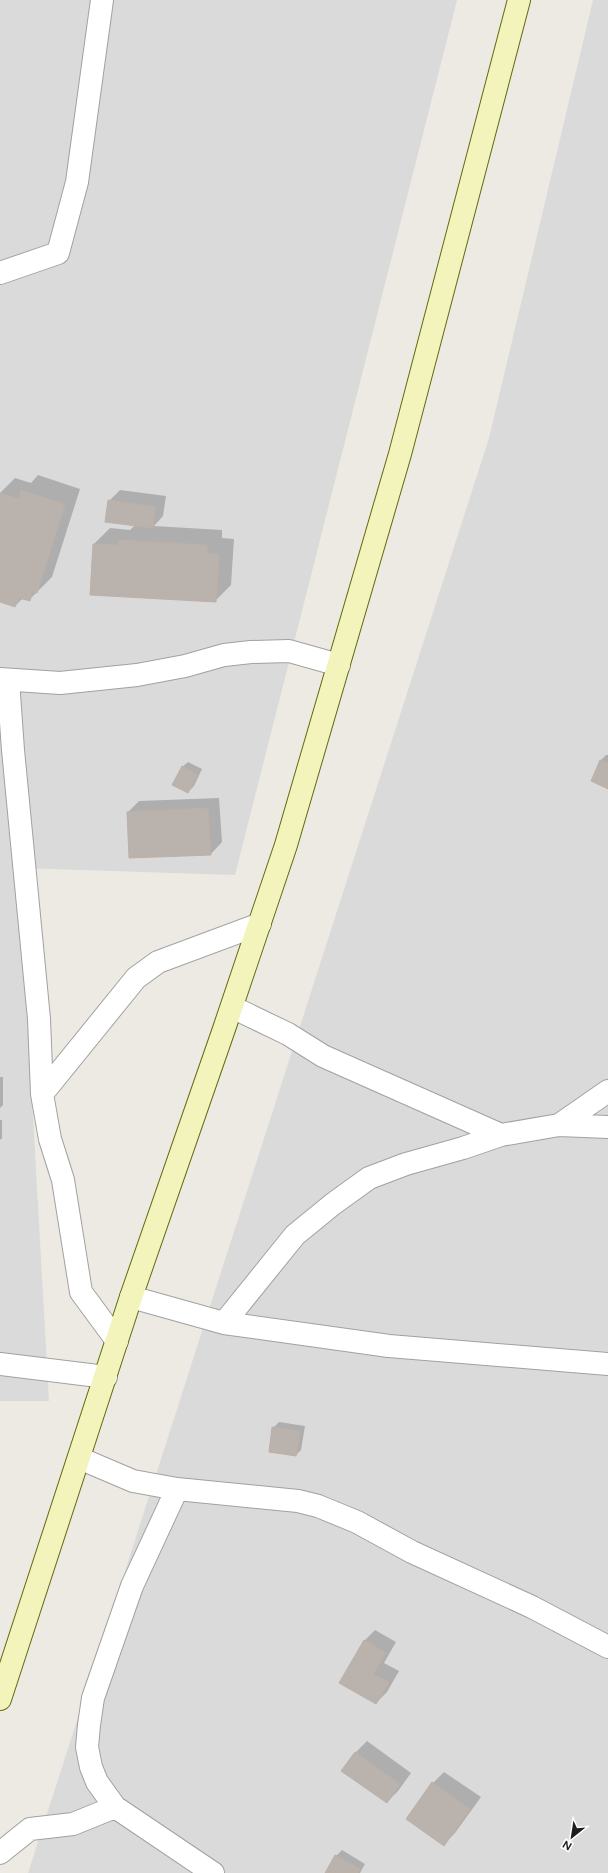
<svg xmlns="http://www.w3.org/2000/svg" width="608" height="1873" font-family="Figtree,sans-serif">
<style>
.residential{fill:#dbdada}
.shadow{fill:#0003}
.building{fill:#bab3ad;stroke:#bdb0a7}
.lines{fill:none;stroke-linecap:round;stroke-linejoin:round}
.street-casing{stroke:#a1a1a1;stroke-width:24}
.secondary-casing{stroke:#626a0e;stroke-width:24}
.street{stroke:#fff;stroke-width:22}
.secondary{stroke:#f2f4bb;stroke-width:22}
</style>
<rect width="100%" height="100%" fill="#edeae3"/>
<path class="residential" d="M0 0H457L235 875 19 868 49 1401H0Z
M593 0H608V1873H28L489 438Z"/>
<path class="shadow" d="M38 475 80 489 52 577 29 600 23 598 15 606 0 601V493L15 478 31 483Z
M120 490 166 496 163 516 154 526 222 530V538L234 539 231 585 215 601 91 594 94 544 110 528 130 530 135 525 109 501Z
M606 755H608V788L601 760Z
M188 762 202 769 194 786 188 792 182 767Z
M219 798 222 842 211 854 128 812 139 801Z
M0 1077H3V1105L0 1108Z
M0 1120H2V1138L0 1140Z
M279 1422 305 1426 301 1450 296 1455 273 1428Z
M375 1630 396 1642 384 1663 399 1671 387 1692 376 1703 364 1641Z
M367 1741 411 1773 398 1791 387 1802 343 1771 356 1752Z
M444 1772 481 1797 455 1833 444 1844 407 1819 433 1783Z
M342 1850 365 1864 360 1873H326L336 1856Z"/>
<path class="building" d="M21 490 65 504 37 593 32 592 30 601 19 598 15 607 0 602V493L19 499Z
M108 500 155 507 153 528 105 522Z
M119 540 207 545V553L219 554 216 602 90 595 93 544 118 545Z
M600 760 608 763V789L591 781Z
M182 766 198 775 188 793 172 785Z
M208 808 211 855 129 858 127 812Z
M272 1427 300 1431 296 1456 269 1452Z
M364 1640 386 1653 373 1674 389 1682 376 1704 339 1683Z
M355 1752 400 1784 387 1803 341 1771Z
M432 1782 470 1809 444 1846 406 1819Z
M335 1855 360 1869 358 1873H325Z"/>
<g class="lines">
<g class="street-casing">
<path id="street" d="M0 273 58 253 77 182 102 0
M0 679 60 683 137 675 185 666 224 655 251 652 289 651 339 665
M8 680 13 750 39 1019 42 1094 50 1139 63 1180 81 1292 117 1341
M232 1007 288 1034 323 1056 501 1135
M42 1094 136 978 158 962 260 924
M559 1125 608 1091
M131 1297 224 1323 389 1346 608 1364
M224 1323 295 1235 333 1204 369 1178 406 1164 463 1148 501 1135 559 1125 608 1127
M0 1364 106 1377
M79 1458 133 1481 177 1489 298 1501 318 1506 357 1522 412 1552 532 1607 608 1647
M177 1489 132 1586 109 1652 93 1698 89 1725 87 1747 91 1767 97 1782 115 1807 213 1873
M0 1853 30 1829 73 1824 115 1807"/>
</g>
<g class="secondary-casing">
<path id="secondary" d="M0 1699 131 1297 224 1029 286 845 400 454 519 0"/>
</g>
<use href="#street" class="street"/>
<use href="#secondary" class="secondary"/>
</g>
<g transform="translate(572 1837) rotate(210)" stroke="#ffffff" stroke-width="3" paint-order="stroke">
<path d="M0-3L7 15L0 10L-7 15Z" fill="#1d1d1d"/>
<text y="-6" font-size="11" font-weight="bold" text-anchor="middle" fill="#1d1d1d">N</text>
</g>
</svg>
